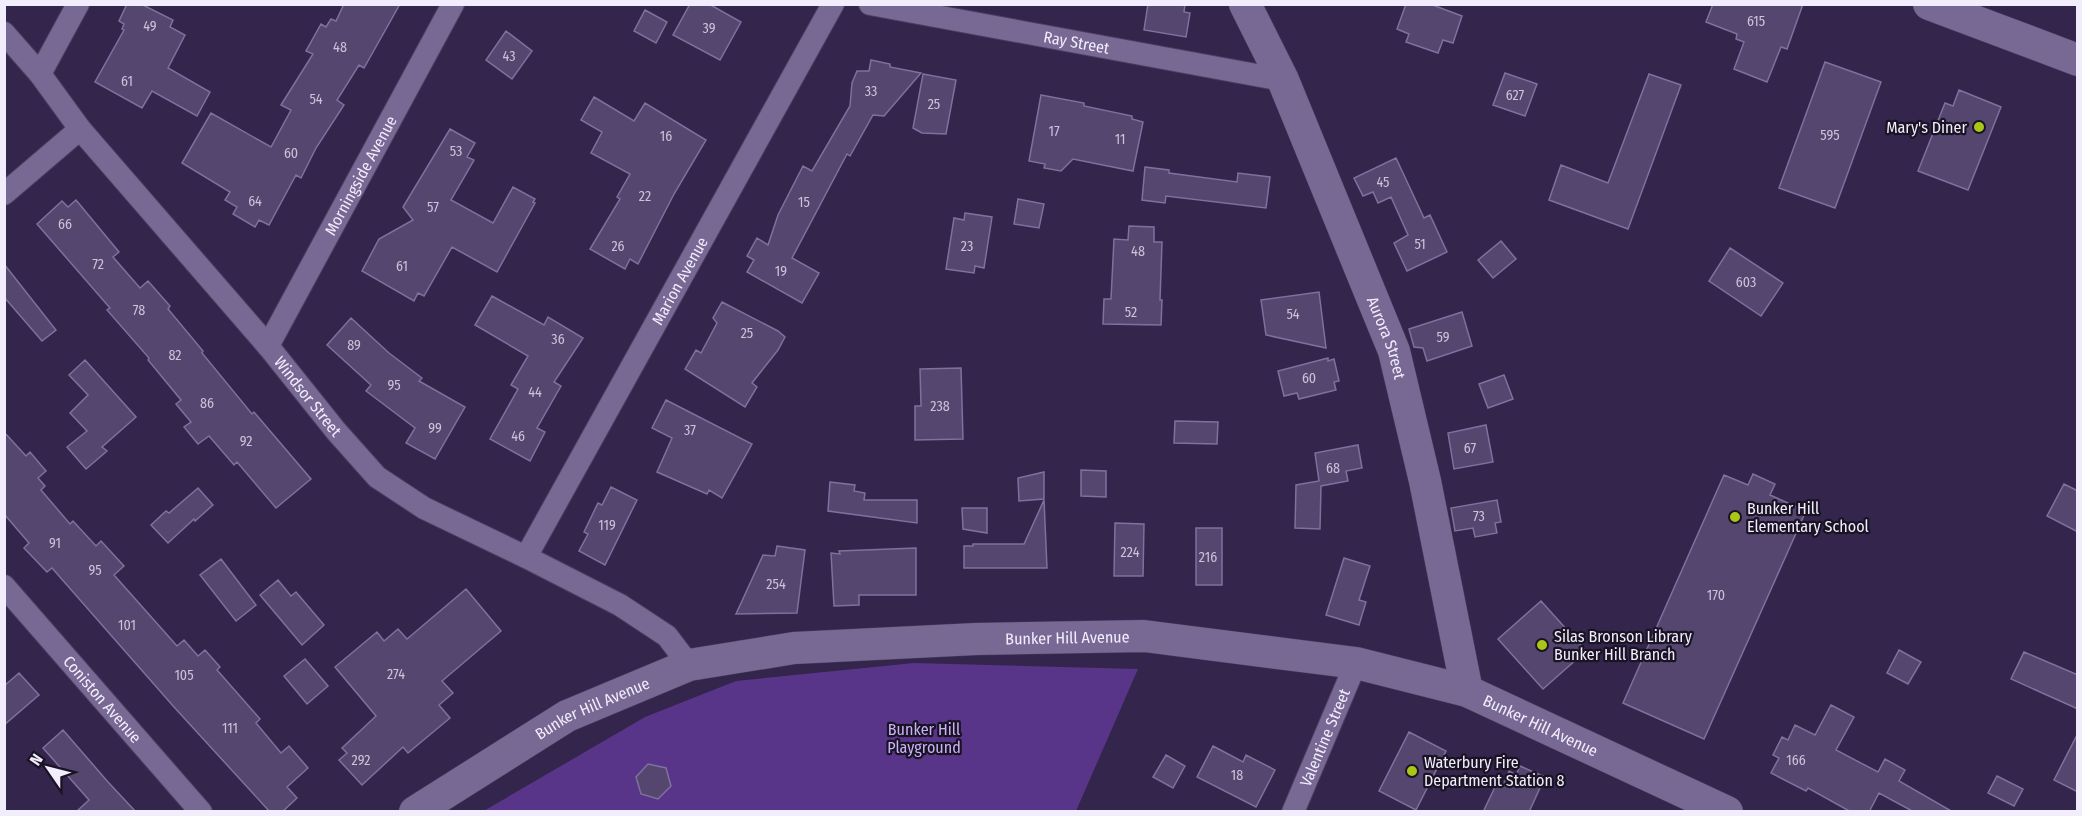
<svg xmlns="http://www.w3.org/2000/svg" width="2082" height="816" font-family="'Fira Sans Condensed',sans-serif">
<style>
.green{fill:#583588}
.building{fill:#554670;stroke:#7f709d;stroke-width:1.5}
.lines{fill:none;stroke-linecap:round;stroke-linejoin:round}
.minor-casing{stroke:#4b3e5e;stroke-width:24}
.secondary-casing{stroke:#4b3e5e;stroke-width:33}
.minor{stroke:#776894;stroke-width:22}
.secondary{stroke:#776894;stroke-width:32}
.poi-dot{fill:#aac717;stroke:#191324;stroke-width:2}
.labels{text-anchor:middle;stroke-width:4.5;stroke-linejoin:round;paint-order:stroke}
.number-label{font-size:14px;fill:#cac3d9}
.street-label{font-size:16px;fill:#f1edfc;stroke:#191324}
.poi-label{font-size:16px;fill:#f1edfc;stroke:#191324;text-anchor:start}
.park-label{font-size:16px;fill:#c9b2f7;stroke:#191324}
</style>
<rect width="100%" height="100%" fill="#34254c"/>
<path class="green" d="M914 663 1138 669 1076 811 482 812 645 717 736 681Z"/>
<path class="building" d="M127 4H141L173 20 170 27 185 35 168 68 210 92 197 116 152 91 142 108 95 82 124 30 122 29 124 24 119 21Z
M344 4H400L364 68 359 65 337 100 344 105 316 148 301 178 296 175 269 225 259 220 255 227 233 214 237 207 225 200 230 192 182 163 211 113 271 147 291 110 281 105 313 54 306 51 321 24 326 27 331 19 336 21Z
M690 4H709L741 22 720 60 673 35Z
M1148 4H1185L1184 12 1190 13 1186 37 1144 30Z
M1406 4H1430L1462 16 1453 43 1443 40 1438 53 1406 42 1409 34 1397 29Z
M1713 4H1803L1787 49 1781 47 1767 82 1734 69 1744 42 1736 39 1737 34 1706 22Z
M645 10 667 22 656 43 634 31Z
M506 31 532 51 512 79 486 60Z
M871 60 890 64V67L921 73 884 116 873 115 850 156 847 154 792 258 819 273 802 303 747 272 754 260 747 256 757 238 768 245 778 215 803 166 812 171 850 106 852 83 857 71H869Z
M1825 62 1881 82 1835 208 1779 188Z
M1505 73 1537 84 1525 116 1493 105Z
M923 74 956 80 946 134 922 133 913 128Z
M1649 74 1681 85 1628 229 1549 200 1561 165 1608 183Z
M1959 90 2001 107 1968 190 1918 171 1945 103 1953 106Z
M1041 95 1084 103V106L1132 116V119L1143 122 1133 171 1073 159 1061 171 1044 168 1045 164 1029 161Z
M594 97 634 121 645 103 706 140 674 194 638 264 630 259 625 269 590 249 620 199 617 197 630 174 591 153 602 132 581 120Z
M450 129 475 143 467 157 474 160 451 200 493 223 513 187 535 199 533 202 535 203 497 272 452 247 424 296 418 293 414 301 362 271 379 239 413 220 403 207Z
M1396 158 1424 218 1430 215 1447 252 1407 271 1394 243 1408 235 1391 197 1378 203 1373 192 1363 196 1354 178Z
M1145 167 1169 170V173L1237 182 1238 173 1270 177 1266 208 1166 196 1165 203 1142 200Z
M1018 199 1044 204 1039 228 1014 224Z
M76 200 119 252 113 257 140 288 148 281 170 306 168 309 203 351 202 353 252 414 254 412 311 479 276 508 237 462 234 465 209 436 198 444 184 427 191 422 176 404 181 400 148 360 149 358 107 310 110 308 37 224 62 201 68 207Z
M965 213 992 217 984 268 975 266 974 273 946 269 954 218 964 220Z
M1129 226 1154 227V242H1162L1160 300H1162L1161 325 1103 324 1104 299H1111L1114 239 1128 240Z
M1501 241 1516 259 1493 278 1478 260Z
M1730 248 1783 283 1761 316 1709 281Z
M4 264 56 330 42 341 4 297Z
M1319 292 1326 348 1266 335 1261 300Z
M492 296 544 325 548 317 583 338 554 382 561 386 537 428 545 432 530 461 490 439 518 389 511 385 528 356 475 325Z
M722 302 778 331 785 337 778 350 752 383 757 387 745 407 685 369 696 350 701 353 717 323 713 318Z
M1462 312 1472 346 1427 361 1423 348 1414 347 1409 329Z
M351 318 389 353 422 378 419 381 465 407 435 459 406 443 415 428 366 391 371 385 327 345Z
M1328 358V361L1334 359 1339 381 1334 382 1336 390 1299 399 1297 393 1284 396 1278 371Z
M85 360 136 417 102 447 107 451 86 469 67 447 87 431 70 413 88 395 69 375Z
M961 368 963 439 915 440V406H921L920 369Z
M1504 375 1513 399 1488 408 1479 384Z
M666 400 752 444 722 498 709 490 707 494 657 472 672 438 652 428Z
M1175 421 1218 422 1217 444 1174 443Z
M1486 425 1493 462 1454 469 1448 433Z
M4 432 26 456 30 452 46 471 38 478 45 486 41 490 70 524 73 521 96 546 101 541 124 566 114 575 177 646 184 640 198 656 205 650 220 667 217 670 260 719 256 723 281 753 289 746 308 768 287 787 297 798 282 812H270L174 707 52 568 47 572 24 548 29 543 4 514Z
M1358 445 1362 468 1346 471 1348 481 1321 486 1320 529 1295 528 1296 485 1319 481 1315 453Z
M1081 470 1106 471V497L1081 496Z
M1044 472V499L1019 501 1018 478Z
M1753 474 1775 484 1770 495 1806 511 1704 739 1623 703 1724 475 1748 485Z
M830 482 855 485 854 491 865 493 864 500H917V523L828 511Z
M2064 484 2078 491V532L2047 516Z
M611 487 637 500 605 565 579 551 588 534 584 532 598 503 602 505Z
M198 488 213 505 195 521 194 519 168 543 151 525 166 511 169 513Z
M1044 500 1047 568H964V546H973V544H1024Z
M1497 500 1501 522 1495 523 1497 533 1475 537 1473 528 1455 531 1451 508Z
M962 508H987V533L963 529Z
M1115 523 1144 524 1143 576H1114Z
M1196 528H1222V585H1196Z
M777 546 805 550 797 613 736 614 763 555 775 556Z
M916 548V595H859V605L834 606 831 553 840 554 839 551Z
M1344 558 1370 566 1359 600 1366 602 1359 625 1326 615Z
M221 559 256 605 236 621 200 575Z
M278 580 291 596 296 592 324 625 302 645 260 595Z
M466 589 501 631 442 681 453 693 439 705 450 718 408 753 403 747 362 785 339 760 347 753 342 748 376 716 335 667 377 632 384 641 398 629 407 639Z
M1541 601 1586 651 1543 689 1498 639Z
M1899 650 1921 662 1908 684 1887 673Z
M2024 652 2078 675V709L2011 679Z
M305 659 328 686 307 704 284 676Z
M19 673 39 695 4 725V686Z
M1831 705 1854 717 1836 750 1878 772 1885 759 1905 770 1899 781 1953 812H1914L1879 793 1869 812H1851L1808 788 1806 791 1771 773 1779 758 1773 755 1782 737 1788 740 1795 725 1815 735Z
M63 730 108 782 136 812H76L89 800 43 748Z
M1409 732 1446 751 1416 810 1379 791Z
M2078 733V792L2054 780Z
M1213 746 1243 762 1246 755 1275 770 1256 807 1197 777Z
M1166 755 1185 766 1173 788 1153 777Z
M648 764 666 768 671 786 658 799 641 794 636 777Z
M1520 766 1545 777 1529 812H1483L1497 783 1503 786 1509 771 1516 775Z
M1997 776 2023 789 2014 806 1988 793Z"/>
<g class="lines">
<g class="minor-casing">
<g id="minor">
<path id="s1" d="M870 4 1283 80"/>
<path id="s2" d="M4 33 40 74 80 129 268 346 336 431 377 477 424 508 526 557 620 605 667 636 689 665"/>
<path d="M40 74 78 4"/>
<path d="M4 194 80 129"/>
<path id="s3" d="M268 346 453 4"/>
<path id="s4" d="M526 557 833 4"/>
<path id="s5" d="M4 586 201 812"/>
<path id="s6" d="M1293 812 1356 663"/>
</g>
</g>
<g class="secondary-casing">
<g id="secondary">
<path id="s7" d="M1245 4 1283 80 1394 351 1425 481 1467 691"/>
<path d="M1929 4 2078 60"/>
<path id="s8" d="M415 812 567 716 689 665 794 648 976 639 1144 636 1356 663 1467 691 1727 812"/>
</g>
</g>
<use href="#minor" class="minor"/>
<use href="#secondary" class="secondary"/>
</g>
<g class="poi-dot">
<circle cx="1979" cy="127" r="6"/>
<circle cx="1735" cy="517" r="6"/>
<circle cx="1542" cy="645" r="6"/>
<circle cx="1412" cy="771" r="6"/>
</g>
<g class="labels">
<g class="number-label">
<text x="1756" y="26">615</text>
<text x="150" y="31">49</text>
<text x="709" y="33">39</text>
<text x="340" y="52">48</text>
<text x="509" y="61">43</text>
<text x="127" y="86">61</text>
<text x="871" y="96">33</text>
<text x="1515" y="100">627</text>
<text x="316" y="104">54</text>
<text x="934" y="109">25</text>
<text x="1054" y="136">17</text>
<text x="1830" y="140">595</text>
<text x="666" y="141">16</text>
<text x="1120" y="144">11</text>
<text x="456" y="156">53</text>
<text x="291" y="158">60</text>
<text x="1383" y="187">45</text>
<text x="645" y="201">22</text>
<text x="255" y="206">64</text>
<text x="804" y="207">15</text>
<text x="433" y="212">57</text>
<text x="65" y="229">66</text>
<text x="1420" y="249">51</text>
<text x="618" y="251">26</text>
<text x="967" y="251">23</text>
<text x="1138" y="256">48</text>
<text x="98" y="269">72</text>
<text x="402" y="271">61</text>
<text x="781" y="276">19</text>
<text x="1746" y="287">603</text>
<text x="139" y="315">78</text>
<text x="1131" y="317">52</text>
<text x="1293" y="319">54</text>
<text x="747" y="338">25</text>
<text x="1443" y="342">59</text>
<text x="558" y="344">36</text>
<text x="354" y="350">89</text>
<text x="175" y="360">82</text>
<text x="1309" y="383">60</text>
<text x="394" y="390">95</text>
<text x="535" y="397">44</text>
<text x="207" y="408">86</text>
<text x="940" y="411">238</text>
<text x="435" y="433">99</text>
<text x="690" y="435">37</text>
<text x="518" y="441">46</text>
<text x="246" y="446">92</text>
<text x="1470" y="453">67</text>
<text x="1333" y="473">68</text>
<text x="1479" y="521">73</text>
<text x="607" y="530">119</text>
<text x="55" y="548">91</text>
<text x="1130" y="557">224</text>
<text x="1208" y="562">216</text>
<text x="95" y="575">95</text>
<text x="776" y="589">254</text>
<text x="1716" y="600">170</text>
<text x="127" y="630">101</text>
<text x="396" y="679">274</text>
<text x="184" y="680">105</text>
<text x="230" y="733">111</text>
<text x="361" y="765">292</text>
<text x="1796" y="765">166</text>
<text x="1237" y="780">18</text>
</g>
<g class="street-label">
<text dy="6" stroke="none"><textPath href="#s1" startOffset="210">Ray Street</textPath></text>
<text dy="6" stroke="none"><textPath href="#s3" startOffset="194">Morningside Avenue</textPath></text>
<text dy="6" stroke="none"><textPath href="#s4" startOffset="316">Marion Avenue</textPath></text>
<text dy="6" stroke="none"><textPath href="#s7" startOffset="363">Aurora Street</textPath></text>
<text dy="6" stroke="none"><textPath href="#s2" startOffset="474">Windsor Street</textPath></text>
<text dy="6" stroke="none"><textPath href="#s8" startOffset="692">Bunker Hill Avenue</textPath></text>
<text dy="6" stroke="none"><textPath href="#s5" startOffset="150">Coniston Avenue</textPath></text>
<text dy="6" stroke="none"><textPath href="#s8" startOffset="206">Bunker Hill Avenue</textPath></text>
<text dy="6" stroke="none"><textPath href="#s8" startOffset="1178">Bunker Hill Avenue</textPath></text>
<text dy="6" stroke="none"><textPath href="#s6" startOffset="81">Valentine Street</textPath></text>
</g>
<g class="poi-label">
<text x="1967" y="133" text-anchor="end">Mary's Diner</text>
<text x="1747" y="514">Bunker Hill<tspan x="1747" dy="18">Elementary School</tspan></text>
<text x="1554" y="642">Silas Bronson Library<tspan x="1554" dy="18">Bunker Hill Branch</tspan></text>
<text x="1424" y="768">Waterbury Fire<tspan x="1424" dy="18">Department Station 8</tspan></text>
</g>
<g class="park-label">
<text x="924" y="735">Bunker Hill<tspan x="924" dy="18">Playground</tspan></text>
</g>
</g>
<rect width="2082" height="816" fill="none" stroke="#f1edfc" stroke-width="12"/>
<g transform="translate(48 768) rotate(305)" stroke="#191324" stroke-width="4.5" paint-order="stroke">
<path d="M0-4.5L10 22L0 15L-10 22Z" fill="#f1edfc"/>
<text y="-9" font-size="16" font-weight="bold" text-anchor="middle" fill="#f1edfc">N</text>
</g>
</svg>
